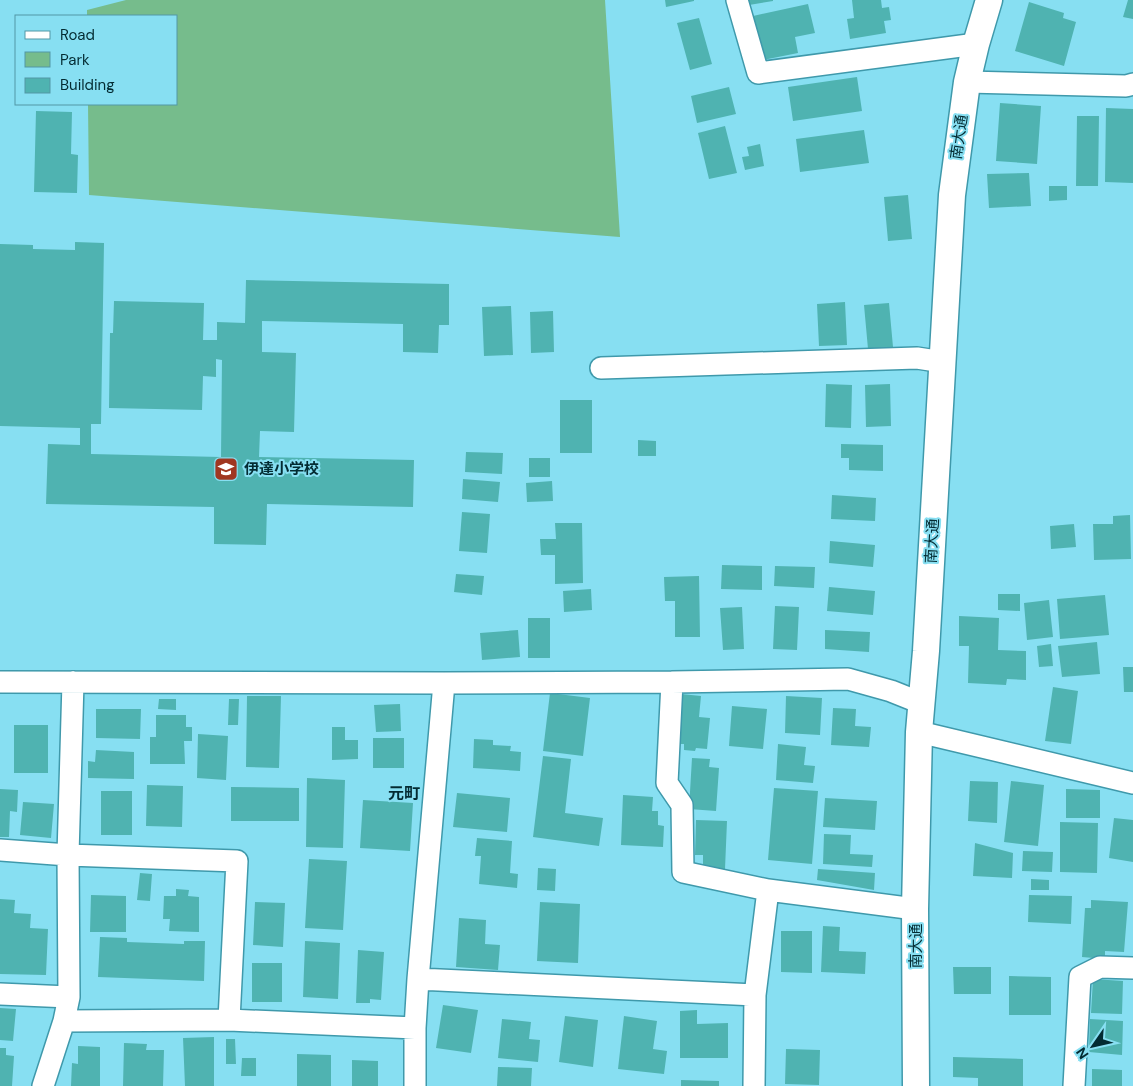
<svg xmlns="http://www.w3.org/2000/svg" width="1133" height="1086" font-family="'DM Sans','Noto Sans JP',sans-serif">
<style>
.green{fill:#76bc8c}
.building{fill:#4fb3b1}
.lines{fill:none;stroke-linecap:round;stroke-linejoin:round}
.minor-casing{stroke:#3f99ab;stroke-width:24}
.tertiary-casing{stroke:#3f99ab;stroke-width:29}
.minor{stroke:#fff;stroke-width:21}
.tertiary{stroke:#fff;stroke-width:26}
.labels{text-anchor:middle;stroke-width:4;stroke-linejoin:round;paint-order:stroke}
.street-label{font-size:15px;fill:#032b32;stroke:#87dff2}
.poi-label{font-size:15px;font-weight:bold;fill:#032b32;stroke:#87dff2;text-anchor:start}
.neighbourhood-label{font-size:16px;font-weight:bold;fill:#032b32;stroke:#87dff2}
</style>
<rect width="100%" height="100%" fill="#87dff2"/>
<path class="green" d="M126 0H605L620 237 89 195 88 104H176V16H87V10Z"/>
<path class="building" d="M665 0H694V1L666 7Z
M748 0H773V1L749 5Z
M852 0H881L882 8 889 7 891 20 884 21 886 33 850 39 847 19 854 18Z
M1128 0H1133V19L1123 17Z
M1029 2 1064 13 1063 18 1076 22 1064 66 1015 51Z
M808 4 815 33 795 37 798 53 763 60 753 16Z
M699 18 712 64 690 70 677 23Z
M857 77 862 111 793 121 788 87Z
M729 87 736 114 697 123 691 96Z
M1000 103 1041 106 1037 164 996 161Z
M1106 108 1133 109V183L1105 182Z
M36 111 72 112 71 154 78 155 77 193 34 192Z
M1077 116H1099L1098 186H1076Z
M725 126 737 173 709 179 698 133Z
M864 130 869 163 800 172 796 139Z
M760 144 764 166 745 170 742 157 749 156 747 147Z
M1029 173 1031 206 989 208 987 174Z
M1049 186H1067V200L1049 201Z
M908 195 912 239 888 241 884 197Z
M75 242 104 243 101 424H91V454L221 457 222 360 216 359V377L203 376 202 410 109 408 110 333H113L114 301 204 303 203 340H217V322L245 323 246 280 449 284V325H439L438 353 403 352V324L262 321V352L296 353 294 432 260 431 259 457 414 460 413 507 267 504 266 545 214 544V507L46 504 48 444 80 445V428L0 426V244L33 245V249L75 250Z
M845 302 847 345 819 346 817 304Z
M889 303 893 347 868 349 864 305Z
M511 306 513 355 484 356 482 307Z
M553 311 554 352 531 353 530 312Z
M826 384 852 385 851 428 825 427Z
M890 384 891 426 866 427 865 385Z
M560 400H592V453H560Z
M638 440 656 441V456H638Z
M841 444 883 445V471L849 470V458H841Z
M466 452 503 453 502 474 465 472Z
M529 458H550V477H529Z
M463 479 500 482 498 502 462 499Z
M552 481 553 501 527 502 526 483Z
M832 495 876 498 875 521 831 519Z
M462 512 490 514 487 553 459 551Z
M1130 515 1131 559 1094 560 1093 524H1113V516Z
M555 523H582L583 583 555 584V555H541L540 539H556Z
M1074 524 1076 547 1051 549 1050 526Z
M830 541 875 545 873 567 829 563Z
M722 565 762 566V590L721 589Z
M775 566 815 567 814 588 774 586Z
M456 574 484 576 482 595 454 592Z
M699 576 700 637H675V601H665L664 577Z
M829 587 875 591 873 615 827 611Z
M591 589 592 610 564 612 563 591Z
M998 594H1020V611L998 610Z
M1105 595 1109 635 1060 639 1057 599Z
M1049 600 1053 637 1027 640 1024 603Z
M775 606 799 607 797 650 773 649Z
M742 607 744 649 723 650 720 608Z
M959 616 999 618 998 650 1026 651V680L1007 679 1006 685 968 683 969 646H959Z
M528 618H550V658H528Z
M518 630 520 657 482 660 480 633Z
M825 630 870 632 869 652 825 649Z
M1097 642 1100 674 1062 677 1058 646Z
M1051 644 1053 666 1039 667 1037 646Z
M1123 667H1133V692H1124Z
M1053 687 1078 691 1071 744 1045 741Z
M550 693 590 698 583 756 543 751Z
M681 694 701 696 699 717 710 718 707 749 696 748 695 751 684 750V744H676Z
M247 696H281L279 768 246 767Z
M786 696 822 698 820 735 785 733Z
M159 699H176V710L158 709Z
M229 699H239L238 725H228Z
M400 704 401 731 376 732 374 705Z
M732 706 767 709 763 749 729 746Z
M833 708 856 709 855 726 871 727 869 747 831 745Z
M96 709H141L140 739 96 738Z
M156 715H186V727H192V741H184L185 764H150V737H156Z
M14 725H48V773H14Z
M332 727H345V740H358V759L332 760Z
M198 734 228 736 226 780 197 778Z
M373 738H404V768H373Z
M474 739 493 740V745L511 746 510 751 521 752 520 771 473 768Z
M778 744 806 747 804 765 815 766 813 783 776 780Z
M96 750 134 752V779L88 778V761L95 762Z
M543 756 571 759 565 813 603 818 599 846 533 837Z
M692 758 710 759 709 767 719 768 716 811 689 809Z
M307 778 345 780 343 848 306 847Z
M970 781 998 782 997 823 968 821Z
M1011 781 1044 785 1038 846 1004 842Z
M147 785 183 786 182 827 146 826Z
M231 787 299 788V821H231Z
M774 788 818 791 812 864 768 860Z
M0 789 18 790 17 812 10 811 9 837H0Z
M1066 789 1100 790V818H1066Z
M101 791H132V835H101Z
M457 793 510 798 507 832 453 827Z
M623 795 653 797 652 811H658V825L664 826 663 847 621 845Z
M825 798 877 801 875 830 823 827Z
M363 800 413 803 410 851 360 848Z
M23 802 54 804 51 838 20 835Z
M1114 818 1133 820V862L1109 858Z
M696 820 727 821 725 869 703 868V855H695Z
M1060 822 1098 823 1097 873 1060 872Z
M824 834 851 835 850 854 873 855 872 867 823 864Z
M477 838 512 841 510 873 518 874 517 888 479 884 481 856H475Z
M975 843 1013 853 1012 878 973 876Z
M1023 851 1053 852 1052 872 1022 871Z
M309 859 347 861 343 930 305 928Z
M538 868 556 869 555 891 537 890Z
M818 869 875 873 874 890 817 880Z
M140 873 152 874 150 901 137 900Z
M1031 879 1049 880V890H1031Z
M176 889 189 890 188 896 199 897V932L169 931 170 919H163L164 896H176Z
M91 895 126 896V932H90Z
M1029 895 1072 896 1071 924 1028 922Z
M0 899 15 900 14 913 31 914 30 928 48 929 46 975 0 974Z
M1091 900 1128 902 1124 952 1105 951V959L1082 957 1085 908H1091Z
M255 902 285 903 283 947 253 945Z
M540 902 580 904 578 963 537 961Z
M459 918 486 920 485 944 500 945 498 970 456 967Z
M823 926 840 927 839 951 866 952 865 974 821 972Z
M781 931H812V973L781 972Z
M100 937 127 938V942L184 944V941H205L204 981 98 977Z
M305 941 340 943 338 999 303 997Z
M358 950 384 952 381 1000 370 999V1003H356Z
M252 963H282V1002H252Z
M953 967H991V994H954Z
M1009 976 1051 977V1015H1009Z
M1093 979 1123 981 1122 1014 1091 1013Z
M443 1005 478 1010 471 1053 436 1048Z
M0 1008 16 1009 13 1041 0 1040Z
M697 1010V1024L728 1023V1058H680V1011Z
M565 1016 598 1020 593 1067 559 1062Z
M624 1016 657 1021 653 1049 667 1051 664 1074 618 1069Z
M502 1019 531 1022 529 1039 540 1040 538 1062 498 1058Z
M1090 1019 1123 1021 1122 1055 1089 1052Z
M214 1037V1086H185L183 1038Z
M226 1039H235L236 1064H226Z
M124 1043 147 1044 146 1050H164L163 1086H123Z
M78 1046 100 1047V1086H71L72 1063 78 1064Z
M0 1048H6V1055L14 1056 12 1086H0Z
M786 1049 820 1050 819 1085 785 1084Z
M297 1054 331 1055V1086H297Z
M953 1057 1023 1059V1086H978V1078L953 1077Z
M242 1058H256V1076H241Z
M352 1060 378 1061V1086H352Z
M498 1067 532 1068 531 1086H497Z
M1092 1069 1122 1070V1086H1092Z
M681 1080 719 1081V1086H681Z"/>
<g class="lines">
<g class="minor-casing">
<path id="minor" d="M737 0 758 73 976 44
M967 82 1126 86 1133 84
M601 368 917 358 943 362
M0 682 444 683 672 682 848 679 891 691 921 703
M672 682 667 783 682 805 683 872 768 890
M919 732 1133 783
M0 850 68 855 237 861 229 1020
M418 979 755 995 754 1086
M0 994 69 997
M755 995 768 890 915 909
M64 1021 229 1020 415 1028
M43 1086 64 1021 69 997 68 855 73 682
M415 1086V1028L418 979 444 683
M1074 1086 1080 977 1100 967 1133 968"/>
</g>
<g class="tertiary-casing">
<path id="tertiary" d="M916 1086 915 909 919 732 926 651 952 195 967 82 976 44 989 0"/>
</g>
<use href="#minor" class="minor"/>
<use href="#tertiary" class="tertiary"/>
</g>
<defs>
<g id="school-square" transform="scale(1.25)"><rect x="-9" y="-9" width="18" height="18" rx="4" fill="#a03721" stroke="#87dff2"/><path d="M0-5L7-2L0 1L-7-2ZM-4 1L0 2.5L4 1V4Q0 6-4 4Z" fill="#fff"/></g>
</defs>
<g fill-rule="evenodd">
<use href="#school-square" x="226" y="469"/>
</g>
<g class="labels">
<g class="street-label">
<text transform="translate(959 137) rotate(-82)" y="5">南大通</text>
<text transform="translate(932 541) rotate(-87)" y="5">南大通</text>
<text transform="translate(916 946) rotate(-90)" y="5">南大通</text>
</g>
<g class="poi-label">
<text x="244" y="474">伊達小学校</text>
</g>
<g class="neighbourhood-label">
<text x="404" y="799">元町</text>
</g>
</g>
<rect x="15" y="15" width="162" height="90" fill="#87dff2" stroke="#5297a5"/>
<rect x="25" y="31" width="25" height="8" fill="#ffffff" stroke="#5297a5"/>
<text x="60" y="40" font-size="15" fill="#032b32">Road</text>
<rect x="25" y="52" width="25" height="15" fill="#76bc8c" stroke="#5297a5"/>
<text x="60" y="65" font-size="15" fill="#032b32">Park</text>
<rect x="25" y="78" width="25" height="15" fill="#4fb3b1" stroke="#5297a5"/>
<text x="60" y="90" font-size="15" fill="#032b32">Building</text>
<g transform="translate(1093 1046) rotate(236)" stroke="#87dff2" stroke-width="4" paint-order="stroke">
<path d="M0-4L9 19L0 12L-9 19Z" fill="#032b32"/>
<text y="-8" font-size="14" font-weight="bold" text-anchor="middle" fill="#032b32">N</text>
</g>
</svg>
